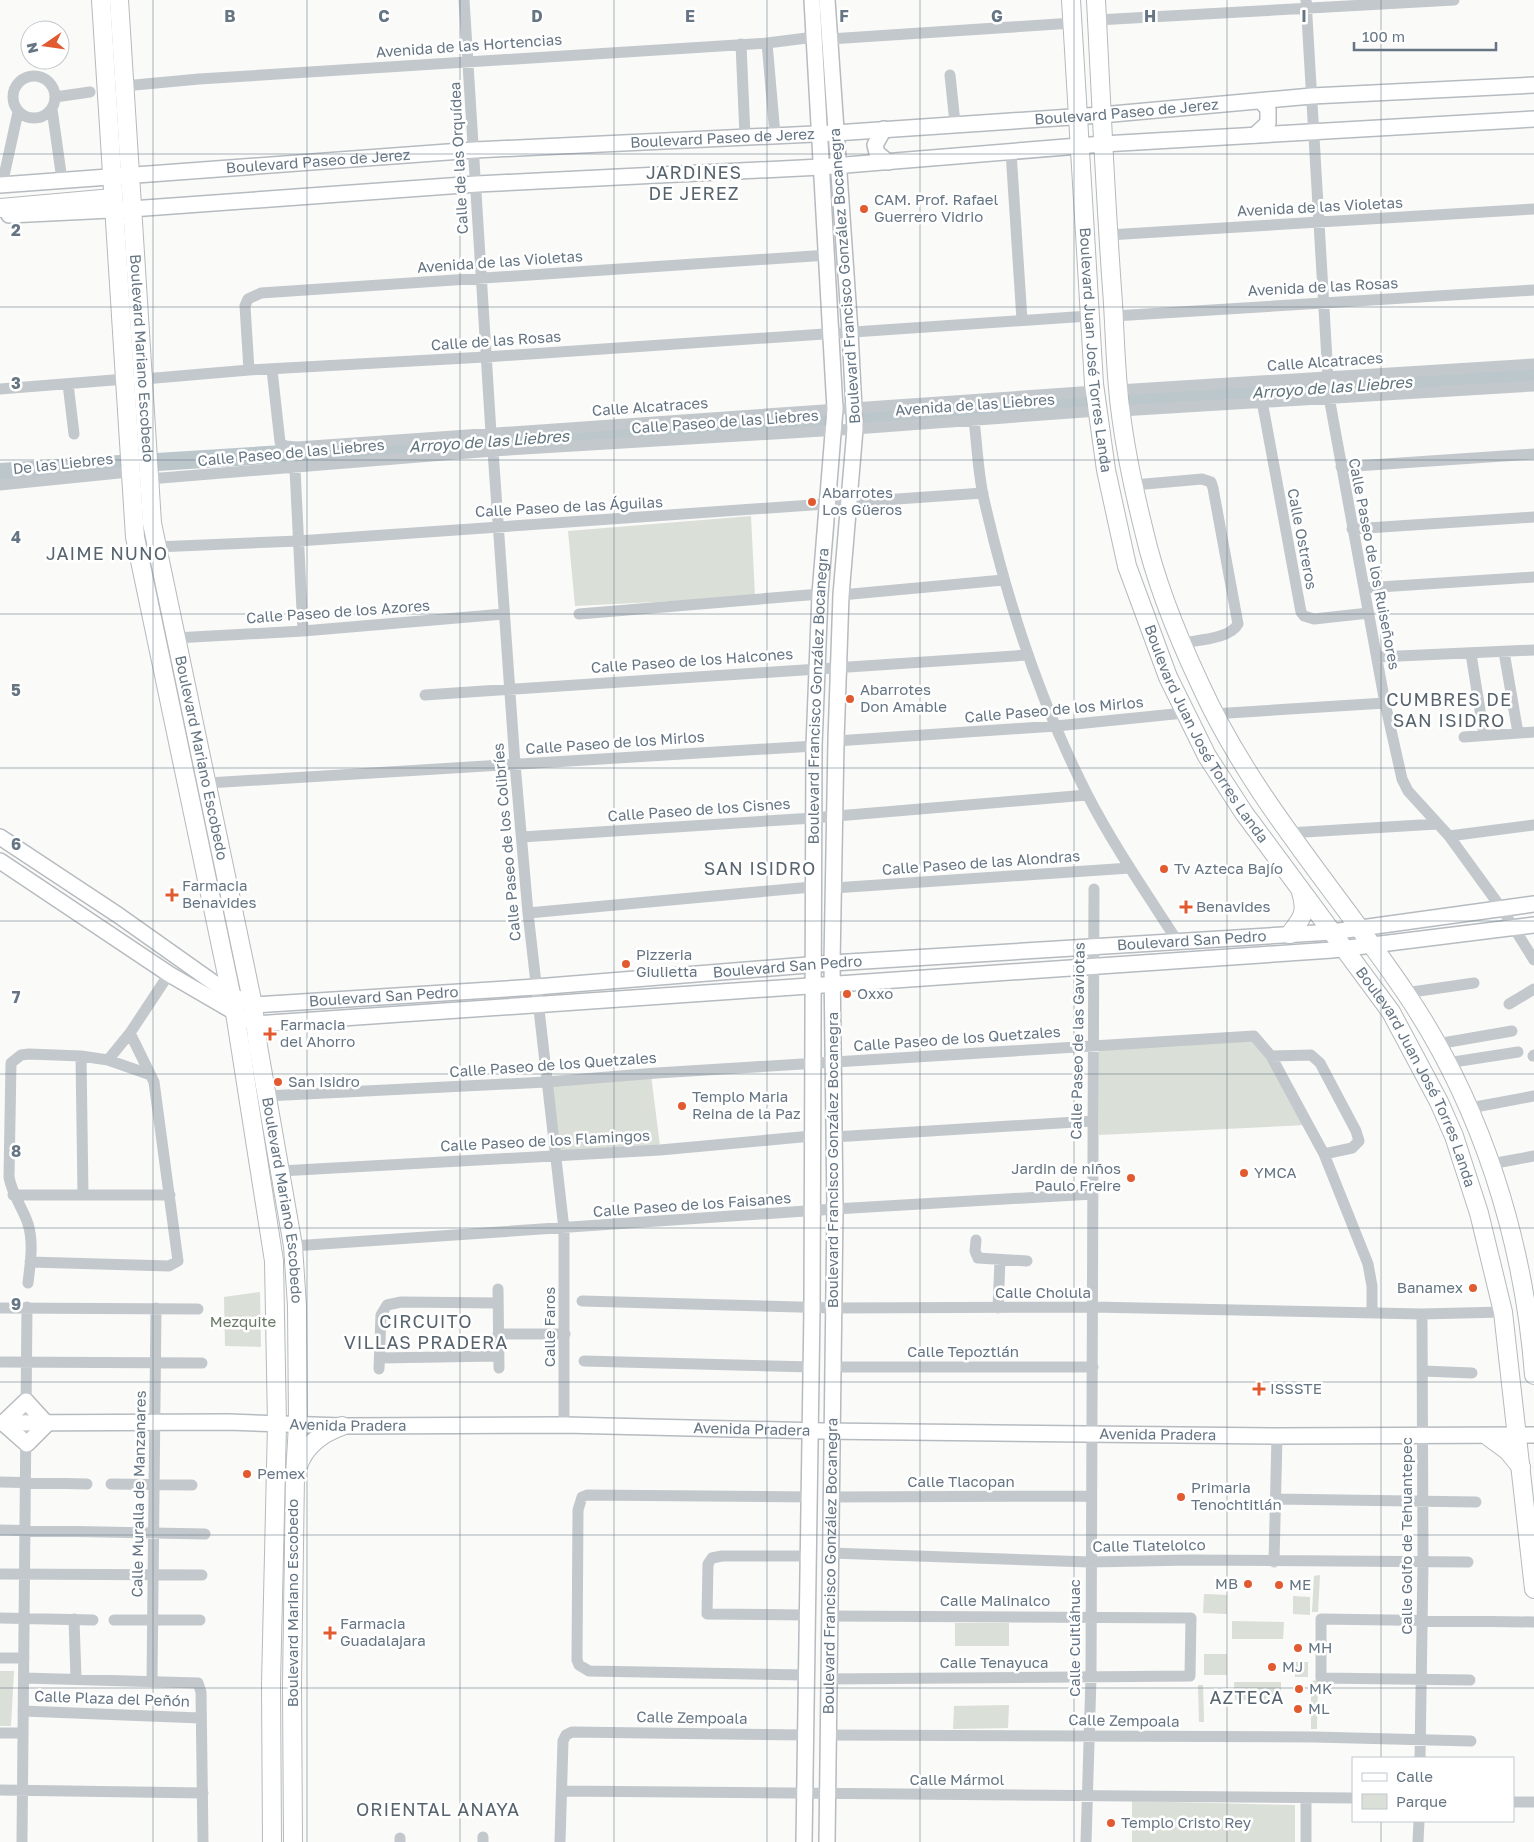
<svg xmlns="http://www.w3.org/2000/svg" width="1534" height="1842" font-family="'Golos Text',sans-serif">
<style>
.green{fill:#dadfd7}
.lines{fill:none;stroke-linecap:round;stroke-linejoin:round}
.river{stroke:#bcc7cc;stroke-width:18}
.secondary-casing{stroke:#b6bbc0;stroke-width:18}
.primary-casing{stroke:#b5babe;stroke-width:20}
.street{stroke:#c3c8cc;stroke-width:11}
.secondary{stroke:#fff;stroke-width:15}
.primary{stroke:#fff;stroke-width:18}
.grid{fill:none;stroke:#657583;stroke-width:1;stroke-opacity:0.55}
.poi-dot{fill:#e25a30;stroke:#fff;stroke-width:2}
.labels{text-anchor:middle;stroke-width:5;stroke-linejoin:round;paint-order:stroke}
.street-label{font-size:15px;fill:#657583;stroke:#fff}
.poi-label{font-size:15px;fill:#657583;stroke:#fff;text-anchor:start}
.park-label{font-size:15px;fill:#687a64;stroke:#fff}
.water-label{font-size:16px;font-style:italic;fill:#60747c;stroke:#fff}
.quarter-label{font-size:18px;letter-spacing:1px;fill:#57646e;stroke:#fff}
.grid-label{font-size:16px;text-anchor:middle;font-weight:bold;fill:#657583;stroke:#fff;stroke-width:5;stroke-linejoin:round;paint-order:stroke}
</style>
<rect width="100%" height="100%" fill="#fafaf8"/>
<path class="green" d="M751 516 755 597 575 606 568 531Z
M1253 1039 1271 1060 1306 1125 1099 1135V1050Z
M651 1075 660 1146 558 1151 552 1086Z
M260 1292 261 1347 225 1346 224 1297Z
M1320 1575 1318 1612H1312L1314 1576Z
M1204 1594 1227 1595V1614L1203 1613Z
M1293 1596 1310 1597V1615L1293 1614Z
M1232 1621 1284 1622 1283 1639H1232Z
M955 1623H1009V1646H955Z
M1204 1654H1227V1675H1204Z
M1295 1662H1308V1677H1295Z
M0 1671H14L11 1726H0Z
M1318 1680 1317 1729H1311V1681Z
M1234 1682H1281V1700H1235Z
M1198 1685H1203L1204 1722H1199Z
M1009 1705 1008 1728 953 1729 954 1706Z
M1132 1801 1295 1805V1842H1132Z"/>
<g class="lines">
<path class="river" d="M1129 400 1534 374
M865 417 1087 403
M157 462 822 420
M0 472 120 464"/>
<g class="secondary-casing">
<g id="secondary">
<path d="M884 129 875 145 877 153 888 162"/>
<path d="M1255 135 1268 123V109L1261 101"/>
<path id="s1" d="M0 185 475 150 835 133 1101 115 1312 96 1534 85"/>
<path d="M9 215 131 209 477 184 821 167 1103 144 1534 119"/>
<path id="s2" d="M0 837 118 915 231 995 253 1005 536 987 832 963 1332 932 1534 904"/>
<path d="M0 861 169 974 255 1024 1332 950 1534 925"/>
<path d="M26 1401 47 1424 27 1444 3 1423Z"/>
<path id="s3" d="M0 1423 228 1422 342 1426 564 1425 822 1431 1277 1436 1534 1435"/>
<path id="s4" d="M804 1842 812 1308 814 746 820 594 835 409 812 0"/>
<path id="s5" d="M827 1842 835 1209 832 963 836 741 841 595 855 429 850 332 827 0"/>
</g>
</g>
<g class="primary-casing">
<g id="primary">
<path d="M101 0 135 537 235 1013 274 1261 277 1424 271 1684 272 1842"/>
<path id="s6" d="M119 0 152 523 253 1005 258 1046 293 1246 297 1306 298 1424 295 1475 292 1685 293 1842"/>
<path id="s7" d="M1071 0 1094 384 1106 470 1127 566 1168 677 1207 756 1244 813 1391 1012 1439 1102 1454 1136 1479 1213 1503 1312 1534 1589"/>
<path d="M1096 0C1101 96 1105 193 1112 289 1115 328 1115 368 1120 407 1125 449 1134 491 1144 531 1156 584 1177 635 1200 684 1251 797 1336 890 1405 992 1481 1104 1524 1240 1534 1375"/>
<path d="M0 208 113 198"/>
<path d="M1290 934C1303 917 1307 913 1301 892"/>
<path d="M1489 1437 1508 1451 1521 1467"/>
<path d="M298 1466C305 1446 322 1433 342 1426"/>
</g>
</g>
<path class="street" d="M464 0 491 433
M1306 0 1328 377
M1097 20 1454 0
M830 39 1073 23
M767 43 775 135
M741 44 745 136
M950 75 955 123
M13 97a21 21 0 1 1 42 0a21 21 0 1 1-42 0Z
M124 86 199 79 767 43 815 37
M55 97 90 92
M52 109 62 180
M1011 152 1022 320
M2 185 18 112
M1108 235 1534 209
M1114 316 1534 290
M249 370 245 306 248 299 261 293 828 255
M272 370 280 442 285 446 297 447 1095 391
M144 379 249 370 485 357 1089 316
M68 384 74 434
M0 389 126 379
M1118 390 1534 364
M1329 397 1385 703 1402 779 1408 791 1449 836 1502 909 1534 960
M1262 401 1301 612 1304 616 1314 619 1369 613
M1121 411 1534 386
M974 420C977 445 978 471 983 495 1006 598 1039 700 1087 794 1113 845 1147 894 1178 942
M493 451 515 764 528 913 564 1229V1425
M1341 467 1534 454
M295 469 303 631
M149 479 493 451 855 429 1098 411
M0 485 129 472
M1134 485 1202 479 1211 482 1213 488 1238 624C1230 639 1198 640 1182 643
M1352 529 1534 517
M156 547 298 541 983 493
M1364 588 1534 577
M841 595 1003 580
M579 614 820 594
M175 638 303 631 504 614
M1504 652 1518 733
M1471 654 1484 735
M1377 657 1534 650
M425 695 1028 655
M1213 714 1385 703
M1464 737 1534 732
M836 741 1056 726 1184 713
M208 783 814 746
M1288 833 1437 824
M1449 836 1534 825
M522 837 813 818 1087 795
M834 888 1130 868
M528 913 812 887
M1405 993 1474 983
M1509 1004 1534 989
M1437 1044 1512 1031
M81 1056 83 1195
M1271 1056 1311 1055 1320 1063 1356 1131 1359 1141 1352 1148 1324 1154
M1533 1056 1534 1055
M108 1060 130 1033 169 974
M1447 1063 1518 1052
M266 1096 546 1082 657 1073 1254 1036 1271 1056 1324 1154 1368 1264 1372 1286V1313
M1470 1108 1534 1096
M834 1137 1092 1121
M1491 1164 1534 1156
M280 1171 660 1150 812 1136
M13 1195H170
M976 1240 975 1251 978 1258 1027 1261
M293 1246 835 1209 1093 1194
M30 1262 169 1266 178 1261 154 1082 130 1033
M28 1283C30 1265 34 1243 28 1224 23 1208 12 1195 9 1177L11 1063 21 1055 29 1054 81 1056 108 1060 148 1074
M498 1289 499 1368
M582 1301 834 1308 1093 1307 1422 1314 1503 1312
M0 1308 198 1309
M998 1308 1000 1260
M498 1334H565
M380 1358 498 1356
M584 1361 811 1367
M0 1362 202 1363
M832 1367H1093
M379 1369 381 1315 387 1305 401 1302 498 1303
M1423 1371 1472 1373
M0 1482 87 1484
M111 1484 192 1485
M831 1497 1091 1496
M1276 1499 1476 1502
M0 1530 205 1534
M831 1553 1090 1562 1191 1560 1468 1562
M1274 1562 1277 1436
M0 1574 202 1575
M808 1615 707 1614 708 1564 712 1558 722 1556H808
M0 1618 93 1620
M74 1619 76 1679
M114 1620H200
M0 1658H24
M806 1675 589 1671 579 1665 577 1660 578 1510 582 1497 587 1495 810 1497
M24 1678 198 1683 201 1692 203 1842
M828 1679 1190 1676 1191 1618 829 1616
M152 1680 156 1308
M1470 1680 1321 1678V1619L1534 1622
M23 1711 200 1718
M0 1733H23
M827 1735 1314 1737 1471 1741
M1420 1758 1423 1563 1422 1314
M0 1790 203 1793
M562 1791 1353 1798
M1513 1802H1534
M483 1837V1842
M22 1842 27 1307
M400 1842V1838
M560 1842 563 1741 566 1735 572 1732 805 1735
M1086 1842 1091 1677 1094 889
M1306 1842V1798
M1418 1842 1419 1821"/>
<use href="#secondary" class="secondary"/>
<use href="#primary" class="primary"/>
</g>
<path class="grid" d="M153 0V1842M307 0V1842M460 0V1842M614 0V1842M767 0V1842M920 0V1842M1074 0V1842M1227 0V1842M1381 0V1758M0 154H1534M0 307H1534M0 460H1534M0 614H1534M0 768H1534M0 921H1534M0 1074H1534M0 1228H1534M0 1382H1534M0 1535H1534M0 1688H1534M1381 1821V1842"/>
<g class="poi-dot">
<circle cx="864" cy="209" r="5"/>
<circle cx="812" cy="502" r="5"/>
<circle cx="850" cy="699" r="5"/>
<circle cx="1164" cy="869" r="5"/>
<path d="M169.5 887.5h5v5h5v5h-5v5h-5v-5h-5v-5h5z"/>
<path d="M1183.5 899.5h5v5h5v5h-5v5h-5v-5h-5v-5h5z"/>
<circle cx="626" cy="964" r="5"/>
<circle cx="847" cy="994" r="5"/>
<path d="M267.5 1026.5h5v5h5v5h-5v5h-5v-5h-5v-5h5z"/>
<circle cx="278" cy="1082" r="5"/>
<circle cx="682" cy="1106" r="5"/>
<circle cx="1244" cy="1173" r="5"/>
<circle cx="1131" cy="1178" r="5"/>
<circle cx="1473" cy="1288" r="5"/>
<path d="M1256.5 1381.5h5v5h5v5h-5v5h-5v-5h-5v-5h5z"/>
<circle cx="247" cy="1474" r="5"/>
<circle cx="1181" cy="1497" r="5"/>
<circle cx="1248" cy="1584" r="5"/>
<circle cx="1279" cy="1585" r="5"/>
<path d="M327.5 1625.5h5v5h5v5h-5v5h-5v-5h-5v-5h5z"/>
<circle cx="1298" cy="1648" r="5"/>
<circle cx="1272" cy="1667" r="5"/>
<circle cx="1299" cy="1689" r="5"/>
<circle cx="1298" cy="1709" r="5"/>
<circle cx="1111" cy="1823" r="5"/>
</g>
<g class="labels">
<g class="street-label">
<text transform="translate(469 46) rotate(-4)" y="5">Avenida de las Hortencias</text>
<text dy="5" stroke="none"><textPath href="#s1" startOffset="1129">Boulevard Paseo de Jerez</textPath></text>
<text dy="5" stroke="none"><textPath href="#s1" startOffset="724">Boulevard Paseo de Jerez</textPath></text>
<text transform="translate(459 158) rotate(-93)" y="5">Calle de las Orquídea</text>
<text dy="5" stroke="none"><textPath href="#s1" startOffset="319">Boulevard Paseo de Jerez</textPath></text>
<text transform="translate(1320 207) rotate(-3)" y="5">Avenida de las Violetas</text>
<text transform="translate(500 262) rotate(-4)" y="5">Avenida de las Violetas</text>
<text transform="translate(845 276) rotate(-94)" y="5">Boulevard Francisco González Bocanegra</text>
<text transform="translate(1323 287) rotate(-3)" y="5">Avenida de las Rosas</text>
<text transform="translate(496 341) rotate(-4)" y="5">Calle de las Rosas</text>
<text dy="5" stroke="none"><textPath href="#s7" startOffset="351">Boulevard Juan José Torres Landa</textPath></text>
<text dy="5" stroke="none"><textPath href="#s6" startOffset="359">Boulevard Mariano Escobedo</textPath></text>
<text transform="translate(1325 362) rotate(-4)" y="5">Calle Alcatraces</text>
<text transform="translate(975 405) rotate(-4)" y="5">Avenida de las Liebres</text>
<text transform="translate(650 407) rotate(-4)" y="5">Calle Alcatraces</text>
<text transform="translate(725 422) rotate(-4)" y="5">Calle Paseo de las Liebres</text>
<text transform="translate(291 453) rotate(-5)" y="5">Calle Paseo de las Liebres</text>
<text transform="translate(63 464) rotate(-6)" y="5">De las Liebres</text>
<text transform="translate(569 507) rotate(-3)" y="5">Calle Paseo de las Águilas</text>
<text transform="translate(1302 539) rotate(79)" y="5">Calle Ostreros</text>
<text transform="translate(1374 564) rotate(79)" y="5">Calle Paseo de los Ruiseñores</text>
<text transform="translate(338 612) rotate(-4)" y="5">Calle Paseo de los Azores</text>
<text transform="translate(692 661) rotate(-4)" y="5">Calle Paseo de los Halcones</text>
<text dy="5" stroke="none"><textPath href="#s4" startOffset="1146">Boulevard Francisco González Bocanegra</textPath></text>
<text transform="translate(1054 710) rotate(-5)" y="5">Calle Paseo de los Mirlos</text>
<text dy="5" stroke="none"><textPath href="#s7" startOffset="756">Boulevard Juan José Torres Landa</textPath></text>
<text transform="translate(615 743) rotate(-4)" y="5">Calle Paseo de los Mirlos</text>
<text dy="5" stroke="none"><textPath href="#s6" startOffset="764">Boulevard Mariano Escobedo</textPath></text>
<text transform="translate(699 810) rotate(-4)" y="5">Calle Paseo de los Cisnes</text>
<text transform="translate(507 842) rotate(-95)" y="5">Calle Paseo de los Colibríes</text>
<text transform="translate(981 863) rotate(-4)" y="5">Calle Paseo de las Alondras</text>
<text dy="5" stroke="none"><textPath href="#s2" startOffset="1245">Boulevard San Pedro</textPath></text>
<text dy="5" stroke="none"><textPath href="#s2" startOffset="840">Boulevard San Pedro</textPath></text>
<text dy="5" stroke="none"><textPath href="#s2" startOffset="435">Boulevard San Pedro</textPath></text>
<text transform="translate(957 1039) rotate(-4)" y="5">Calle Paseo de los Quetzales</text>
<text transform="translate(1078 1041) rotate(-89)" y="5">Calle Paseo de las Gaviotas</text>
<text transform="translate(553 1065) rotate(-4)" y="5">Calle Paseo de los Quetzales</text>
<text dy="5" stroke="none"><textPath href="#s7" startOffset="1161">Boulevard Juan José Torres Landa</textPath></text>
<text transform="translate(545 1141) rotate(-3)" y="5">Calle Paseo de los Flamingos</text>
<text transform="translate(833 1160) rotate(-90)" y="5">Boulevard Francisco González Bocanegra</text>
<text dy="5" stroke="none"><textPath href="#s6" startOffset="1214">Boulevard Mariano Escobedo</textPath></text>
<text transform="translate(692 1205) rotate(-4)" y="5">Calle Paseo de los Faisanes</text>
<text x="1043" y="1298">Calle Cholula</text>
<text transform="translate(550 1327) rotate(-90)" y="5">Calle Faros</text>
<text x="963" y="1357">Calle Tepoztlán</text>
<text dy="5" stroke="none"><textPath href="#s3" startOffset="348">Avenida Pradera</textPath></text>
<text dy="5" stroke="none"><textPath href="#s3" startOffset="752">Avenida Pradera</textPath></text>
<text dy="5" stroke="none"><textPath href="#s3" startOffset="1158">Avenida Pradera</textPath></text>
<text x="961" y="1487">Calle Tlacopan</text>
<text transform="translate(139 1494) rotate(-89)" y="5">Calle Muralla de Manzanares</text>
<text transform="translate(1407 1536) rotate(-90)" y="5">Calle Golfo de Tehuantepec</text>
<text transform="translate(1149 1546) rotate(-1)" y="5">Calle Tlatelolco</text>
<text dy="5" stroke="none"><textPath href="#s5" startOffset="276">Boulevard Francisco González Bocanegra</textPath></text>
<text x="995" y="1606">Calle Malinalco</text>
<text transform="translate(293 1603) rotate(-90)" y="5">Boulevard Mariano Escobedo</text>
<text transform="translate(1075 1638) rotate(-90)" y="5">Calle Cuitláhuac</text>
<text x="994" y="1668">Calle Tenayuca</text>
<text transform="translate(112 1699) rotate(2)" y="5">Calle Plaza del Peñón</text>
<text transform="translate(692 1718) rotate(1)" y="5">Calle Zempoala</text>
<text transform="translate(1124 1721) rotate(1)" y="5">Calle Zempoala</text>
<text x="957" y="1785">Calle Mármol</text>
</g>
<g class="poi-label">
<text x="874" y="205">CAM. Prof. Rafael<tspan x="874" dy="17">Guerrero Vidrio</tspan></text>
<text x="822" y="498">Abarrotes<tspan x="822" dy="17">Los Güeros</tspan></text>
<text x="860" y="695">Abarrotes<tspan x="860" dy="17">Don Amable</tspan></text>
<text x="1174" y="874">Tv Azteca Bajío</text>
<text x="182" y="891">Farmacia<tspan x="182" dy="17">Benavides</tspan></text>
<text x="1196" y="912">Benavides</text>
<text x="636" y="960">Pizzeria<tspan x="636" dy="17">Giulietta</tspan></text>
<text x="857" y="999">Oxxo</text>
<text x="280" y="1030">Farmacia<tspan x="280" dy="17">del Ahorro</tspan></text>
<text x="288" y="1087">San Isidro</text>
<text x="692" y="1102">Templo Maria<tspan x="692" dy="17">Reina de la Paz</tspan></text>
<text x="1121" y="1174" text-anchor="end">Jardin de niños<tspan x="1121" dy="17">Paulo Freire</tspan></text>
<text x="1254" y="1178">YMCA</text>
<text x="1463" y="1293" text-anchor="end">Banamex</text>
<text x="1270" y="1394">ISSSTE</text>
<text x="257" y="1479">Pemex</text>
<text x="1191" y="1493">Primaria<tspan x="1191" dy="17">Tenochtitlán</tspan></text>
<text x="1238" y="1589" text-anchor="end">MB</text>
<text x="1289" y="1590">ME</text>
<text x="340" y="1629">Farmacia<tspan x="340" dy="17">Guadalajara</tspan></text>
<text x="1308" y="1653">MH</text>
<text x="1282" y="1672">MJ</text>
<text x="1309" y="1694">MK</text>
<text x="1308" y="1714">ML</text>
<text x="1121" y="1828">Templo Cristo Rey</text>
</g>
<g class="park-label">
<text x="243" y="1327">Mezquite</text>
</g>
<g class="water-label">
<text transform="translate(1332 387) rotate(-4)" y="6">Arroyo de las Liebres</text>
<text transform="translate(489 441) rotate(-4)" y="6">Arroyo de las Liebres</text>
</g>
<g class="quarter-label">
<text x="694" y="179">JARDINES<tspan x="694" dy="21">DE JEREZ</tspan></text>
<text x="107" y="560">JAIME NUNO</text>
<text x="1449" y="706">CUMBRES DE<tspan x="1449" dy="21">SAN ISIDRO</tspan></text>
<text x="760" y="875">SAN ISIDRO</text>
<text x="426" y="1328">CIRCUITO<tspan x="426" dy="21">VILLAS PRADERA</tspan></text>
<text x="1247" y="1704">AZTECA</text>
<text x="438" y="1816">ORIENTAL ANAYA</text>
</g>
</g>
<g class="grid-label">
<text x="230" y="22">B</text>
<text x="384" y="22">C</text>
<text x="537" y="22">D</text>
<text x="690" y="22">E</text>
<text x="844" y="22">F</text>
<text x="997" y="22">G</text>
<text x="1150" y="22">H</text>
<text x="1304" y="22">I</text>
<text x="16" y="236">2</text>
<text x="16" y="389">3</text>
<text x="16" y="543">4</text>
<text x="16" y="696">5</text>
<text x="16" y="850">6</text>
<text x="16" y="1003">7</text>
<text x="16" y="1157">8</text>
<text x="16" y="1310">9</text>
</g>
<rect x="1352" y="1757" width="162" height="65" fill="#ffffff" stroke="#c1c8cd"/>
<rect x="1362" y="1773" width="25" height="8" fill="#ffffff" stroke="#c1c8cd"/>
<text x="1396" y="1782" font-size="15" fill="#657583">Calle</text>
<rect x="1362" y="1794" width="25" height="15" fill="#dadfd7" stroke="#c1c8cd"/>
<text x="1396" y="1807" font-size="15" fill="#657583">Parque</text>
<g transform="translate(45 45) rotate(257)"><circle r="24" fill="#ffffff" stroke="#c1c8cd"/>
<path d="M0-4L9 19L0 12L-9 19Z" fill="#e25a30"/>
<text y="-8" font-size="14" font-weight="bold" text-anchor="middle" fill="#657583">N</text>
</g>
<path d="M1354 42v8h142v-8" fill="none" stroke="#657583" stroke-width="2.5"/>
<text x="1362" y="42" font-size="15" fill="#657583" stroke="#ffffff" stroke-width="4" paint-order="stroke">100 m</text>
</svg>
